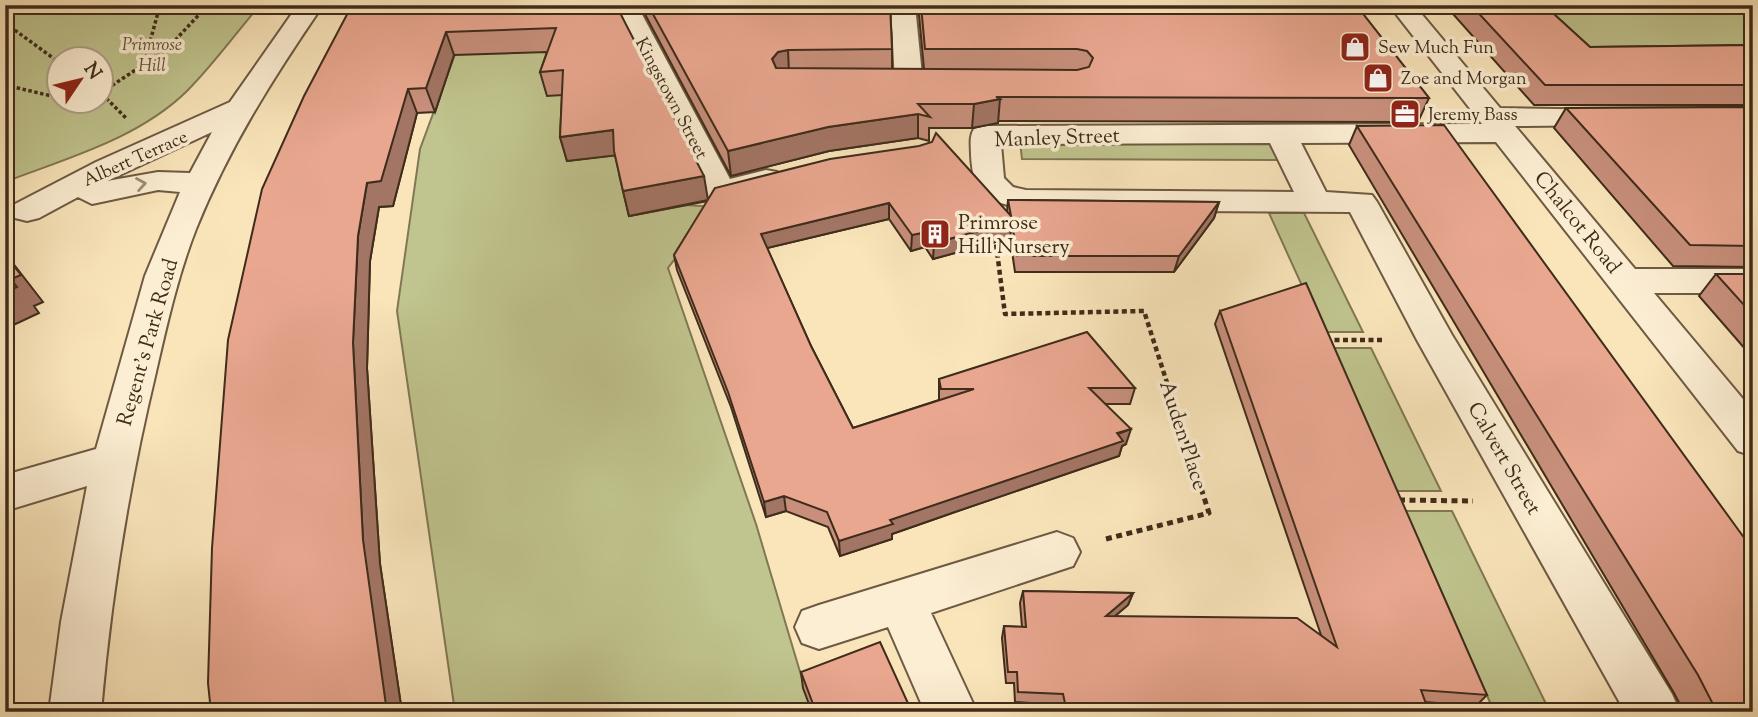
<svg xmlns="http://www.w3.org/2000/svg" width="1758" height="717" font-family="'Sorts Mill Goudy',serif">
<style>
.green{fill:#c0c48e;stroke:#807854;stroke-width:2;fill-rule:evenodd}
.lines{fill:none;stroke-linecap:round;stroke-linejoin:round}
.minor-casing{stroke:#6e5a43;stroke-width:4}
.path-far2{stroke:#3f2c1b;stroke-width:3.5;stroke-dasharray:3.5 2.5;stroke-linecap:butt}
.path-far1{stroke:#3f2c1b;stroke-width:4.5;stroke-dasharray:5 3.5;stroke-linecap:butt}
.path{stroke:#3f2c1b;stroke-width:5;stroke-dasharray:6 4.5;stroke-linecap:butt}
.minor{fill:#fceed3;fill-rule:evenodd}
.wall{fill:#c8907c;stroke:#3f2c1b;stroke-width:2}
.shaded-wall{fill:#a37565;stroke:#3f2c1b;stroke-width:2}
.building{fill:#e9a790;stroke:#3f2c1b;stroke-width:2}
.oneway{stroke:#9e8d77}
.labels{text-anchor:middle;stroke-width:7;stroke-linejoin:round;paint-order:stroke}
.far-park-label{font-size:18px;font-style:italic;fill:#5f5238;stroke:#fceed3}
.far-poi-label{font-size:18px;fill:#3f2c1b;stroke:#fceed3;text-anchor:start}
.far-street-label{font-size:18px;fill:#3f2c1b;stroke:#fceed3}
.street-label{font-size:21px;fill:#3f2c1b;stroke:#fceed3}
.poi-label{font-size:21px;fill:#3f2c1b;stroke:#fceed3;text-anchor:start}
</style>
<rect width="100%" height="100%" fill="#fae5bb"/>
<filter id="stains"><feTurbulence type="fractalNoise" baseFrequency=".00286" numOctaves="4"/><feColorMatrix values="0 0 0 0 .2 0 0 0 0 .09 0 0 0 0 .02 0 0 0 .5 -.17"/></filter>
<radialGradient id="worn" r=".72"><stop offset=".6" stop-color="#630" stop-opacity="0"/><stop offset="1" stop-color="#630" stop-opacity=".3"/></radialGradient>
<path class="green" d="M5 5H260C236 33 213 65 187 91 138 139 67 158 5 182ZM60 60H102V102H60Z
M1514 5H1753V65L1598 67Z
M457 49 562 51 551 95 569 94 567 161 619 155V175L629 216 687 205 714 207 668 268 756 524 812 712H455L397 311 420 149Z
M1020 142 1274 143 1282 160 1022 159Z
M1269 213H1304L1363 332H1323Z
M1330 348H1371L1441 491H1395Z
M1404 511H1452L1549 710 1493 709Z"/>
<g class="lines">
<g class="minor-casing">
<path id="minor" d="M298 5H323C273 78 229 147 196 229 178 275 167 324 156 372 129 484 111 597 101 712H49L61 622 87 486 5 511V475L96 449 145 276 180 192 158 190 92 204 78 197 39 218 27 221 15 218 11 211 15 204 96 162 230 102ZM212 132 190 173 158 172 107 181Z
M612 5H637L730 179 766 170 777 172 782 179 777 186 720 201 709 198Z
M891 5H915L922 75 955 77 959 83 955 89H899L895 83Z
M1389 5H1414L1500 108 1623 110 1628 116 1623 122 1613 125 1515 126 1635 269H1753V293H1654L1753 411V456L1738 451 1496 142 1301 143 1326 192 1372 195 1377 202 1452 335 1672 694 1680 712H1625L1417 340 1350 212 1026 210C988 200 973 198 971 155 971 145 969 137 974 129L985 126 1482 124ZM1270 143 1294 192 1026 190 1013 187 1004 178 1001 144Z
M1057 532 1073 538 1080 552 1073 566 931 613 977 712H925L888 627 819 649 802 643 795 627 802 611 819 605Z"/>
</g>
<path class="path-far2" d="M5 23 60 63
M144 64 160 5
M5 85 60 98
M102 92 166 50 208 5
M102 94 126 118"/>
<path class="path-far1" d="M995 236 1005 314 1144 311 1178 417
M1326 340H1383"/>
<path class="path" d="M1399 500 1473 501
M1106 539 1209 513 1178 415"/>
<use href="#minor" class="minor"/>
</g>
<path class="wall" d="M352 5H616L708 200 715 188 1007 212 1008 200 1219 202 1214 218 1174 272H1015L1010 238 933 259 925 247 911 251 889 219 767 248 811 346 853 428 939 400V379L1135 388 1130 404H1105L1126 444 1122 446 1119 456 955 512 892 534V539L840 556 828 527 786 511 766 517 731 407 677 270 674 255 708 201 629 216 615 155 567 161 560 137 562 95 547 96 540 72 547 52 454 55 435 112 417 113 393 206 379 207 370 261 367 368 380 564 402 712H211Z
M640 5H890L892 49V69H924L918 5H1356L1429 98 1418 122 998 121V123L972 128H929V141L918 138 829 151 731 176Z
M1445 5H1544L1590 47 1753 45V105H1534Z
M1753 107V267L1673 266 1554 128 1566 108Z
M1357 126 1753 712H1684L1674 693 1349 145Z
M1716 274H1753V358L1699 296Z
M1220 311 1487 695 1476 706 1426 702 1429 712H1061L1060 705 1015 702 1014 683H1006L1002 638 1004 626 1022 627 1020 603 1023 591 1133 593 1128 605 1115 616 1321 635 1215 324Z
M801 672 912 712H812L803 688Z"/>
<path class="shaded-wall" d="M446 32 454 55 435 112 426 88Z
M788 50 789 73 779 75 772 59 778 52Z
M408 89 417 113 393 206 379 207 370 261 367 368 380 564 402 712H377L363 540 353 343 358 236 367 183Z
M1000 99 998 123 972 128 974 104Z
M918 114V138L829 151 731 176 728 151 828 127Z
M613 130 619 155 567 161 560 137Z
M704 176 708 200 629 216 623 191Z
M1219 202 1214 218 1174 272 1179 256Z
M889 203V219L763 249 761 234Z
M1012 222 1010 238 933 259 934 243Z
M926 232 925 247 911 251 912 235Z
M5 253 43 302 34 306 39 313 5 329V292L11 279Z
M1131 429 1126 444 1122 446 1119 456 955 512 892 534V539L840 556 839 541 890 520Z
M784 496 786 511 766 517 764 502Z
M1133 593 1128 605 1102 627 1106 616Z"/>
<path class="building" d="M352 5H616L704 176 623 191 614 151 613 130 560 137 563 70 540 72 556 28 446 32 426 88 408 89 381 181 367 183 358 236 353 343 363 540 386 705 377 708V712H211L208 683 212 548 228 340 262 189 304 96Z
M648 5H890L892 49 788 50 778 52 772 59 776 68 1077 70 1089 67 1093 58 1087 51 1077 49H925L921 5H1356L1429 98 996 97 1000 99 974 104H918L930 117 918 114 828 127 728 151Z
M1471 5H1544L1590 47 1753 45V85H1545Z
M1753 107V246L1690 245 1566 108Z
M1444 125 1753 550V712H1717L1698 675 1357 126Z
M936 133 1011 216 1008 200 1219 202 1179 256H1017L1012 222 934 243 926 232 912 235 889 203 761 234 811 346 853 428 974 389H941L939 379 1087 332 1135 388H1089L1131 429 1117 433 1123 441 890 520 893 524 839 541 827 512 784 496 764 502 728 392 674 255 715 188 830 159 919 146 932 142Z
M5 255 21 275 11 279 17 287 5 292Z
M1716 274H1753V315Z
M1306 283 1487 695 1421 690 1429 712H1067L1063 694 1018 692 1017 672H1008L1004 626 1026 627 1023 591 1133 593 1106 616 1297 618 1337 647 1220 311Z
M880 642 912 712H816L801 672Z"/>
<defs><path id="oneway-chevron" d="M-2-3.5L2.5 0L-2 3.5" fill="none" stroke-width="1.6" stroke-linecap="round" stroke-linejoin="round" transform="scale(1.75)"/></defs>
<use class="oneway" href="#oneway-chevron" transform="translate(141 184) rotate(-10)"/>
<defs>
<g id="shop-square" transform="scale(1.575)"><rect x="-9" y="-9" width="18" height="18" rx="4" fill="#8f2418" stroke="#fceed3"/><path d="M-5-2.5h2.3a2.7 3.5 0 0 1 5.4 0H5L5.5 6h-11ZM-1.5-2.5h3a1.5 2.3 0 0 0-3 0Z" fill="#fff"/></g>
<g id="office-square" transform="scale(1.575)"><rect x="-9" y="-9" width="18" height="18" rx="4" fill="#8f2418" stroke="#fceed3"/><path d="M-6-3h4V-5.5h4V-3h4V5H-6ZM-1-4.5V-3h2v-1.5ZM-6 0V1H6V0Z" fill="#fff"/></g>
<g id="building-square" transform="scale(1.575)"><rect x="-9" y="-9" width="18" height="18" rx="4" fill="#8f2418" stroke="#fceed3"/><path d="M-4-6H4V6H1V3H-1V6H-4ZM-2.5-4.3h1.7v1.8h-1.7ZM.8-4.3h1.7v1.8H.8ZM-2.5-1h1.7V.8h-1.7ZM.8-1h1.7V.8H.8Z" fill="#fff"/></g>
</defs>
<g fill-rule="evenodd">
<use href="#shop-square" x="1355" y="47"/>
<use href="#shop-square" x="1378" y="78"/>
<use href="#office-square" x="1405" y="114"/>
<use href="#building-square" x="935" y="234"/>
</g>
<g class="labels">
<g class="far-park-label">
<text x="152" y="50">Primrose<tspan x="152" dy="21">Hill</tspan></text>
</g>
<g class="far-poi-label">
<text x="1378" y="53">Sew Much Fun</text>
<text x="1401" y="84">Zoe and Morgan</text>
<text x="1428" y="120">Jeremy Bass</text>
</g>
<g class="far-street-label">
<text transform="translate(672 98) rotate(62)" y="6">Kingstown Street</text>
<text transform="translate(135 158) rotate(-24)" y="6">Albert Terrace</text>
</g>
<g class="street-label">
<text transform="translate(1057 137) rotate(-2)" y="7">Manley Street</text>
<text transform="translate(1578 222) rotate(51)" y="7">Chalcot Road</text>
<text transform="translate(147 342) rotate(-74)" y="7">Regent's Park Road</text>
<text transform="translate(1184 435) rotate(72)" y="7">Auden Place</text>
<text transform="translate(1505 458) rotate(60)" y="7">Calvert Street</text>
</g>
<g class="poi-label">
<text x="958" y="229">Primrose<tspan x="958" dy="24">Hill Nursery</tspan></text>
</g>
</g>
<rect width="1758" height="717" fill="none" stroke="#fae5bb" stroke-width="28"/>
<rect x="7" y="7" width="1744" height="703" fill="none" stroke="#3f2c1b" stroke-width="3.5"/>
<rect x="14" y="14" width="1730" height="689" fill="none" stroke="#3f2c1b" stroke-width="2"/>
<g transform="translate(80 80) rotate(55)"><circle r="33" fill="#fceed3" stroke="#b0a089" stroke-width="2"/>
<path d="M0-5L12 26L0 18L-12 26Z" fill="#8f2418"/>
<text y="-10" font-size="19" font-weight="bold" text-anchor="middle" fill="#3f2c1b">N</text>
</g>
<rect width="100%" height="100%" filter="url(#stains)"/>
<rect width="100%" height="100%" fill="url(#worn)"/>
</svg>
